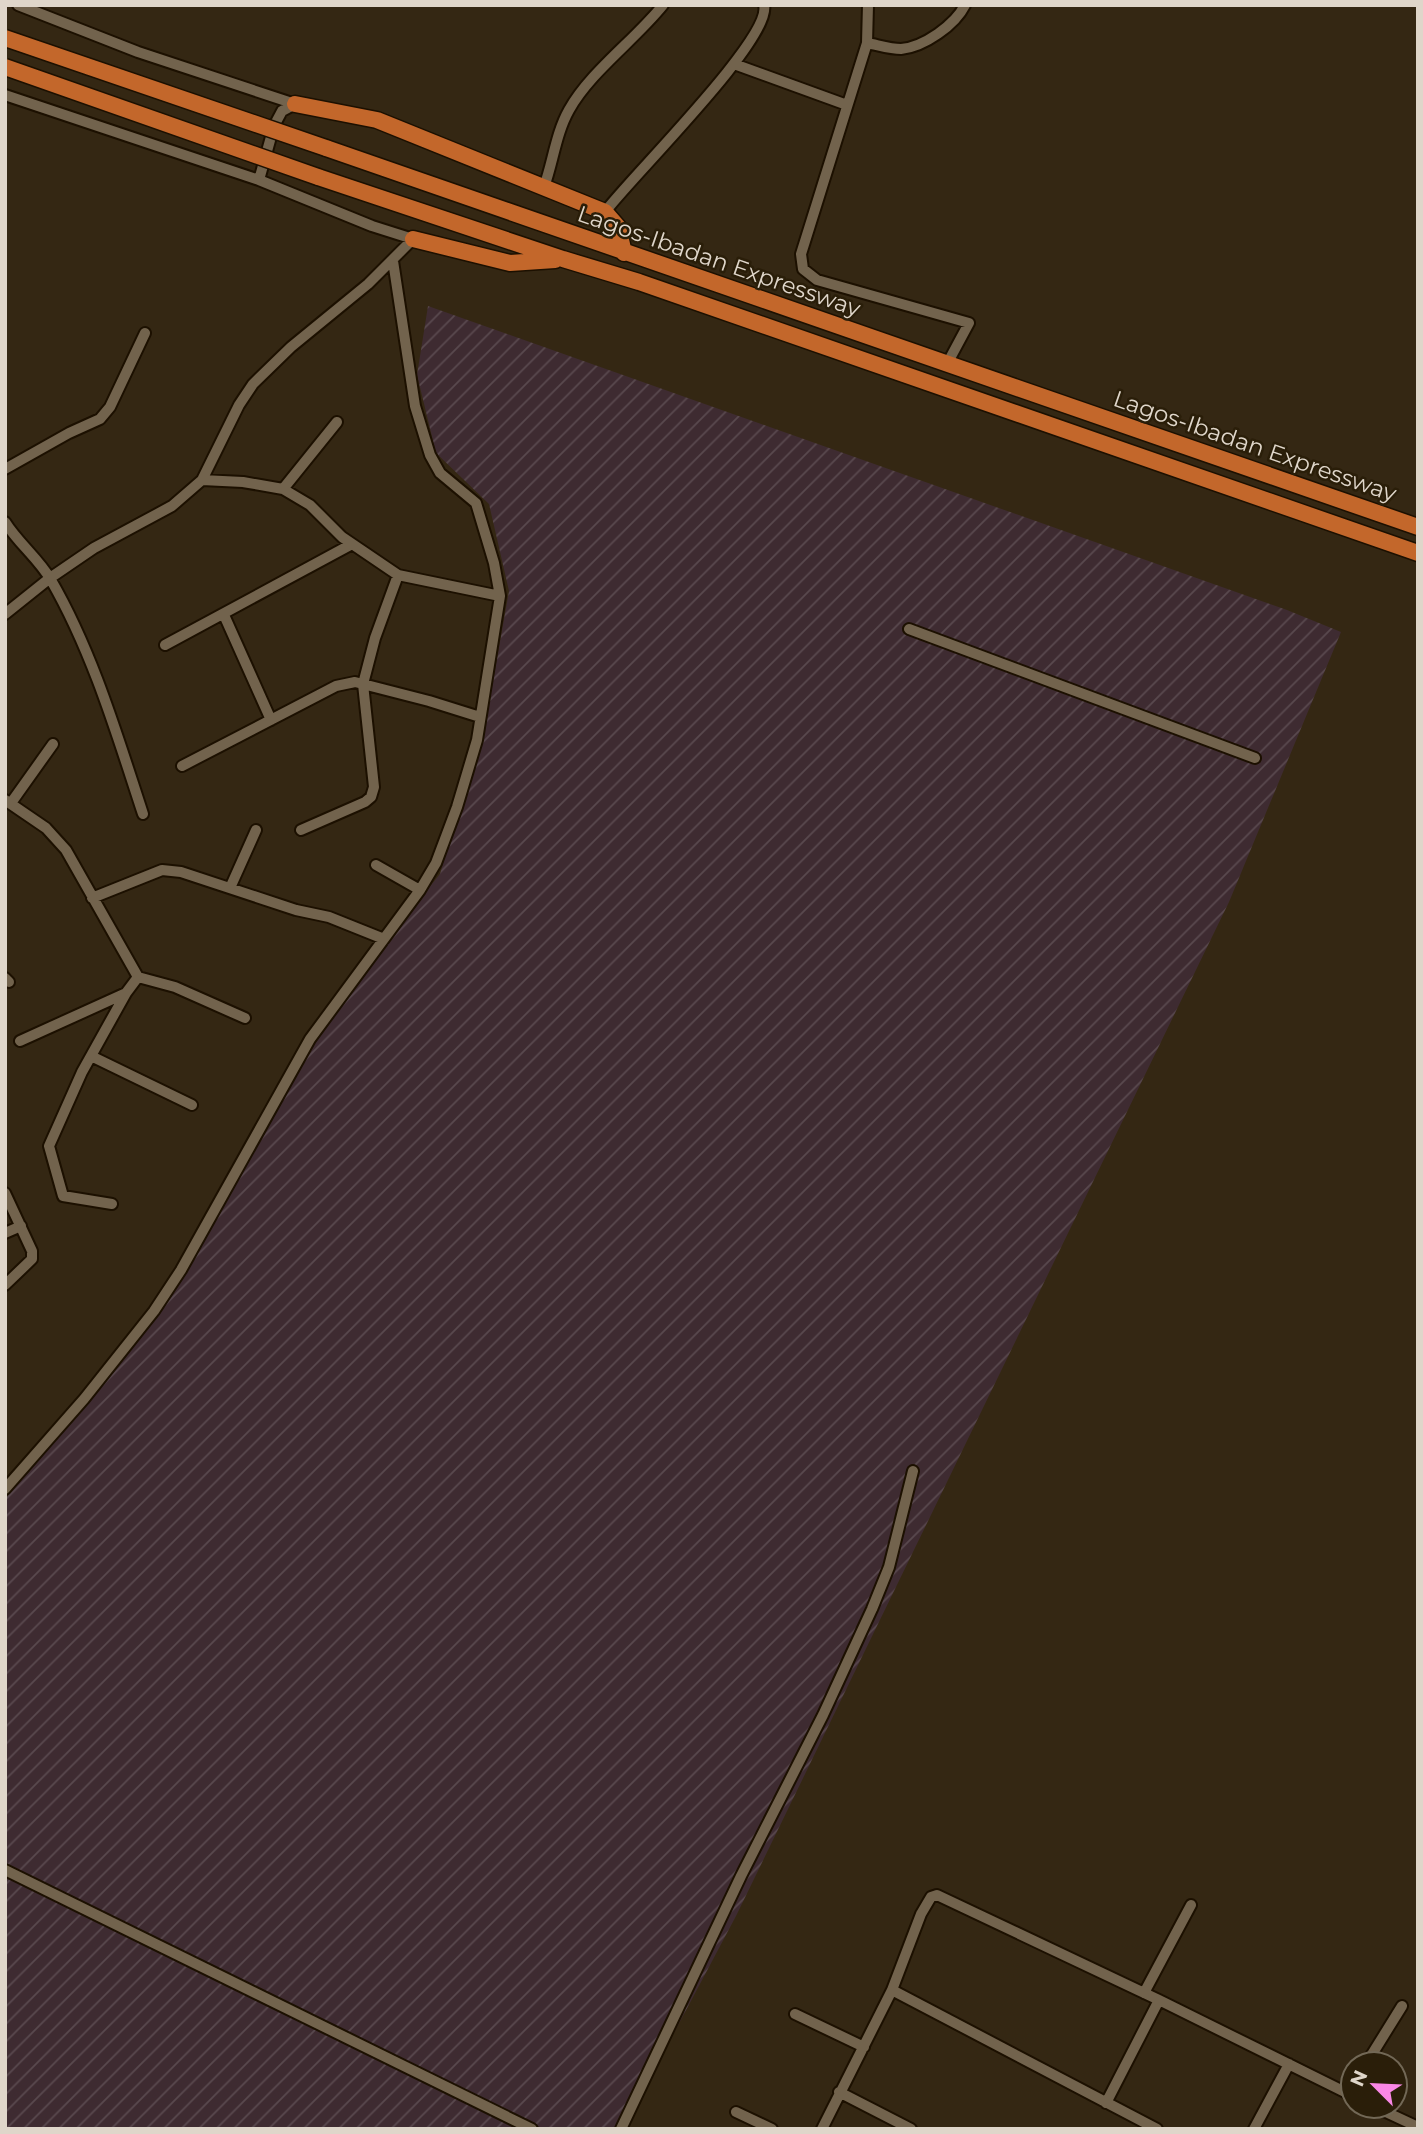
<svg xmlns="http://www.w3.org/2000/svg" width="1423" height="2134" font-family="Montserrat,sans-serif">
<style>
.industrial{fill:url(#industrial-furrows)}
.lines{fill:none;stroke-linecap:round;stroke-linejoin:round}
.minor-casing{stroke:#1c1000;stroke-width:14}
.highway-casing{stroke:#1c1000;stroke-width:19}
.minor{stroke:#72634d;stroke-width:10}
.highway{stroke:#c3672b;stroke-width:16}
.highway-bridge-casing{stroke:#1c1000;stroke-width:19;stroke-linecap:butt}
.highway-bridge{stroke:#c3672b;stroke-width:16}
.labels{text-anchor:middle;stroke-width:5;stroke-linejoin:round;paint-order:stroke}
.street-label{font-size:23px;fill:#dfd6ca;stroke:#2a1e09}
</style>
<defs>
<pattern id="industrial-furrows" width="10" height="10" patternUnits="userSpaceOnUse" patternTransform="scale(1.75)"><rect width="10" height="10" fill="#3e2b31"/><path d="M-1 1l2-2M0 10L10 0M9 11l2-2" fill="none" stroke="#59494e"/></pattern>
</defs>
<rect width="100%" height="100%" fill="#342713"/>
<path class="industrial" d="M428 306 1287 610 1341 632 1229 902 736 1916 623 2129H5V1499L169 1297 336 1003 440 874 487 715 509 591 489 504 436 453 417 375Z"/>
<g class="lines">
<g class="minor-casing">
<path id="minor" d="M18 5 138 52 295 104
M868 5 867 43 801 254 803 269 817 280 969 323 947 364
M867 43C878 45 890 49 901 49 924 47 955 25 965 5
M734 64 847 105
M5 95 259 180
M544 187C553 162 556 133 569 110 590 72 635 40 663 5
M605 212C630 178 773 38 764 5
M5 469 69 433 100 419 110 407 145 333
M202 480 243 482 283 489 310 505 342 537 398 575 500 596
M283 489 337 422
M5 522C18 543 39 559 51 580 93 653 117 735 143 814
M5 614 50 578 94 548 172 506 202 480 239 405 253 384 291 347 368 284 413 239 372 226 259 180 274 126 282 111 295 104
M224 615 271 720
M909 629 1255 758
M165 645 352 544
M182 766 336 686 355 682 429 701 480 717
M5 800 46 828 66 850 138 977 175 987 245 1018
M11 803 53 744
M301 830 365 802 371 797 374 787 363 684 375 638 398 575
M376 865 420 890
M230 888 256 830
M92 898 162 870 181 872 296 910 329 917 384 939
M5 978 9 982
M20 1041 126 993
M91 1056 192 1105
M5 1193 32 1251V1259L5 1285
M112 1204 63 1196 49 1146 82 1072 126 993 138 977
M5 1233 21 1226
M5 1489 84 1399 154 1311 181 1270 310 1039 420 890 436 863 457 807 477 740 500 596 494 563 476 503 440 473 430 455 415 406 393 261
M5 1870 532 2129
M892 1990 1157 2129
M1144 1993 1191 1905
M795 2014 864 2047
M1366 2064 1402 2006
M839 2092 911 2129
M1106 2103 1159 2000
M1373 2106 1418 2127
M736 2112 772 2129
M621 2129 741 1876 823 1715 872 1609 889 1567 913 1471
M822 2129 892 1990 921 1914 931 1897 937 1895 1159 2000 1353 2096
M1254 2129 1289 2064"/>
</g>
<g class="highway-casing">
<path id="highway" d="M295 104 377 120 605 212 618 227 624 253
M326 148 1418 527
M318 177 563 259 639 282 1418 553
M413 239 510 263 555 260"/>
</g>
<use href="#minor" class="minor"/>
<use href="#highway" class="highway"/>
<g class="highway-bridge-casing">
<path id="highway-bridge" d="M5 38 326 148
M5 67 318 177"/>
</g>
<use href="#highway-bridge" class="highway-bridge"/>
</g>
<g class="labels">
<g class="street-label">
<text transform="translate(719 261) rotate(19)" y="8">Lagos-Ibadan Expressway</text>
<text transform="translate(1255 446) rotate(19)" y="8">Lagos-Ibadan Expressway</text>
</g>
</g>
<rect width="1423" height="2134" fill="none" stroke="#dfd6ca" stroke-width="14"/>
<g transform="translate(1374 2085) rotate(294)"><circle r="33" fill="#2a1e09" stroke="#726856" stroke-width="2"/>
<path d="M0-5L12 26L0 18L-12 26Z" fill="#fa87e6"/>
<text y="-10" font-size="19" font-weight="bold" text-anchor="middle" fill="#dfd6ca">N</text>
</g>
</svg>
